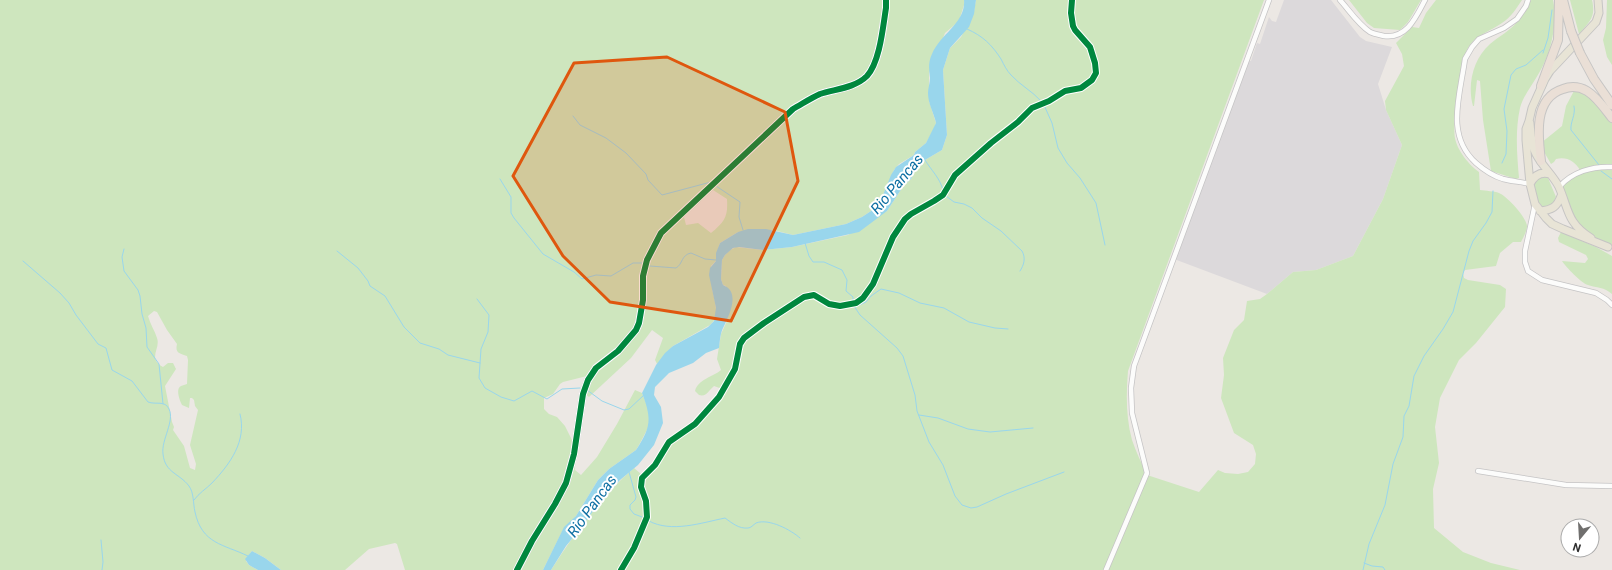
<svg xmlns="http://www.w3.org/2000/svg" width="1612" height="570" font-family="Roboto,sans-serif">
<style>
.industrial{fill:#dcd9db}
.green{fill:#cee6be;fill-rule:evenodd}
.water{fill:#99d6ec}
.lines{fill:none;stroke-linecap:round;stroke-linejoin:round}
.stream{stroke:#99d6ec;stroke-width:1}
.street-casing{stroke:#c5c4c5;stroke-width:6}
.secondary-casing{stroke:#c5c4c5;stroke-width:8}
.primary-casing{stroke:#c6c5c4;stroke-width:9}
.highway-casing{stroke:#c6c5c4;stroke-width:10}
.street{stroke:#fcfcfb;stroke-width:4.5}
.secondary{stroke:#fcfcfb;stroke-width:6}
.primary{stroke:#e8e4d6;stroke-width:7}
.highway{stroke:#eadfd6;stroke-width:8}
.highway-bridge-casing{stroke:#c6c5c4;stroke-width:10;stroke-linecap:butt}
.highway-bridge{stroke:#eadfd6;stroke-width:8}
.cycleway-casing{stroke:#fff;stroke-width:8}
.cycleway{stroke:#00873e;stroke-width:6}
.marked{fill:#df570e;fill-opacity:0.2;stroke:#df570e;stroke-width:3;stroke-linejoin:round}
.labels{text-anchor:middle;stroke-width:4;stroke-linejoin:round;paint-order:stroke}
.water-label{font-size:15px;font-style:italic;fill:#0d6fa3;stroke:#fff}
</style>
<rect width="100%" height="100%" fill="#ece8e4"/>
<path class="industrial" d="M1284 0H1331L1360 37 1366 41 1392 47 1378 84 1386 110 1402 145 1383 199 1353 256 1316 270 1293 272 1267 294 1174 259 1247 60 1251 61 1257 43 1260 44 1269 17 1272 21 1276 22Z"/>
<path class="green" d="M0 0H964V5L959 21 945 33 929 73V101L936 123 934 129 926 143 915 152 914 155 899 164 894 170 883 195 871 211 862 217 846 224 793 235 773 230 738 232 720 243 716 255V261L711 266C712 273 711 281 712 288 714 300 721 316 710 325L673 346 657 364 655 360 663 338 652 330 631 358 589 397 584 393 591 375 563 382 560 384 553 394 544 398V409L549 414 557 417 565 426 576 448 575 470 581 475 597 457 617 424 635 390 642 393 648 408 650 420 648 428 639 445 636 450 609 469 598 480 576 516 563 530 543 570H405L397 544 395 543 369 549 345 570H281L265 558 252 551 248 556 246 561 249 565 258 570H0ZM713 190 727 199C728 217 725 221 711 233L698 223 686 225 684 217ZM154 311 157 312 167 330 177 344C175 353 179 353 187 356L188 360 187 384C185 385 183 385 181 386 175 389 180 401 182 405L189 408 190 398H192L194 400 195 406 198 410 190 445 196 464 195 470 190 468 184 446 173 430 174 427 172 422 165 386 176 369 173 363H168L163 367C147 358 161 349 157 338 155 331 150 324 148 316Z
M976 0H1264L1128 371C1126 394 1126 418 1132 440 1136 452 1142 464 1147 475L1199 492 1218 470 1225 473 1238 474 1248 472 1255 464 1256 454 1253 445 1234 433 1221 398 1224 375 1223 358 1234 330 1244 320 1247 301 1260 299 1267 294 1293 272 1316 270 1353 256 1383 199 1402 145 1386 110 1385 101 1404 66 1402 54 1396 43 1412 27 1419 28 1426 13 1436 0H1522C1516 9 1511 17 1502 23 1491 31 1475 35 1468 48 1460 61 1452 123 1455 138 1457 150 1469 165 1479 172L1480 190C1486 191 1494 191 1499 193 1507 196 1528 219 1527 227 1526 233 1523 238 1521 242H1513L1500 253 1496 266 1465 270 1463 273 1464 278 1468 280 1500 285 1506 289 1505 307 1476 343 1459 360 1440 398 1435 427 1439 463 1433 489 1434 528 1463 552 1491 563 1520 570H551C575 533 600 497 634 468L641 474 642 483 656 468 671 444 695 426 725 390 714 386C708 391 707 397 699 395L695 391C698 379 713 377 721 370L717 359 721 334 727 321 726 286 723 285 721 279 722 260 725 255 730 250 736 247 763 250 792 247 848 235 887 211 904 185 911 179 918 164 942 150 947 135 943 70 950 48 961 37 974 11Z
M1349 0H1421L1408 22 1400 30 1374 28 1367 23Z
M1528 0H1553C1558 23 1551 53 1539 73 1533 84 1523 96 1520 108 1515 131 1517 155 1519 178L1516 179 1491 171 1483 120 1480 81 1477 80 1474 106H1473C1467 85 1473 59 1490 44 1499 36 1510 31 1517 22 1522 17 1525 7 1528 0Z
M1570 0H1592C1596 17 1590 21 1579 34Z
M1607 0H1612V65L1607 57 1603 40 1606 28Z
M1576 87 1593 96 1612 120V247L1590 237 1579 230 1562 196 1564 185 1580 170C1575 161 1566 156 1556 159L1554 162 1551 164 1543 150 1541 143 1562 126 1566 106Z
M1542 174 1548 178 1556 197C1553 204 1551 207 1543 209L1537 205 1531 181Z
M1561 232 1596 247 1612 256V294C1604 287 1597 288 1588 285 1581 283 1566 267 1562 261L1585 263 1588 259 1586 255 1559 242 1558 238Z"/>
<path class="water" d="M964 0H976L974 14 969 27 950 48 943 70 947 135 942 150 918 164 911 179 904 185 887 211 859 232 792 247 763 250 739 247 733 248 725 255 722 260 721 279 723 285C741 292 729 315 724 326 720 333 720 341 719 348L706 353 693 363 669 373 655 387 654 395 661 407 663 423 654 445 638 465 620 480 599 503 580 529 566 546 551 570H543L564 527 576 516 598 480 609 469 636 450C651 427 652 419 642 393L656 365 665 353 673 346 708 327 714 321 716 308 709 275 710 268 716 261V253L720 243 738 232 748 229H766L793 235 846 224 862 217 871 211 883 195 891 175 896 167 914 155 915 152 926 143 936 123C934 113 928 104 928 93 928 88 930 83 930 78 929 70 928 62 932 54 940 34 966 23 964 0Z
M252 551 265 558 281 570H258L249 565 245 559Z"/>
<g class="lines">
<path class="stream" d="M967 29C983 36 992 45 1001 59 1004 65 1007 71 1011 75 1020 85 1032 91 1041 101
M1543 53 1548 38 1552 10
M1044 105 1052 123 1058 148 1067 163 1080 178 1096 203 1105 245
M1574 106C1576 115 1570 122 1571 130L1599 165
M573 116 580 125 606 138 626 153 646 174 648 180 662 195 711 182
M925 160C931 170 940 178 943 190
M1502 163 1506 154 1507 131 1504 109 1511 75 1516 69 1526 65 1543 50
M1601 171 1612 179
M500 179 511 197V213L514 218 543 254 574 272 582 279 596 275 611 276 633 263H642
M716 186 740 202 739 217 743 230
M946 196 954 202 964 204 972 208 982 218 1001 231 1022 251C1026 258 1024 265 1020 271
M805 243 809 256 813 262H824L842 270 847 280 846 291 853 297V301
M124 249 122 257 124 271 138 290 140 296 142 314 146 328 147 347 159 364 163 404
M337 251 358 268 368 281 370 286 385 296 404 327 420 343 439 349 448 355 480 363
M23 261 60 293 69 303 76 315 98 344 106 348 112 370 132 381 148 402C156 405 165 400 169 409 175 421 161 440 163 454 165 473 179 473 189 486 194 493 193 503 195 512 202 544 223 544 248 556
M650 266 676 268C683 264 681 255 691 253L705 259 716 260
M477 299 489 315 488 332 481 349 479 378 485 388 501 397 514 401 532 391 547 399 562 389 580 388
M854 306 860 315 897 348 903 356 915 395 917 411 929 442 943 465 955 496 962 505 971 508 977 507 1006 494 1064 472
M855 307 866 302 871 296 881 289 899 293 920 303 944 308 969 322 995 328 1008 329
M587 390 602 401 624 410 629 409 644 395
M919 415 938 418 968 429 990 432 1033 428
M629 472 636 497 635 500 630 505V509L634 514 642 517
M194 500C199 493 206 489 212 483 230 464 247 441 240 414
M649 521C671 533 701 523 725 518 732 523 739 529 748 528 751 528 753 525 756 523 769 518 791 530 800 538
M101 540 103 562 102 570
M1364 563 1372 566 1383 567 1385 570
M1363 570 1369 544 1385 505 1393 464 1403 437 1404 416 1409 406 1414 376 1424 356 1443 329 1453 312 1469 251 1473 241 1486 223 1492 212 1493 191"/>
<g class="street-casing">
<path id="street" d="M1340 0C1349 10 1358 24 1370 32 1374 34 1380 35 1384 36 1407 39 1416 17 1425 0
M1528 0 1526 6 1517 19 1504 28 1479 39 1472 47 1465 59C1460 96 1445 135 1476 163 1484 170 1493 176 1503 179 1511 181 1521 182 1530 184
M1559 187C1572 172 1592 166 1612 167
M1535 204 1525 251V262L1528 271 1542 280 1596 293 1607 300 1612 305
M1478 471 1566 485 1612 486
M621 570 634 548 647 517 646 501 641 487 642 478 655 465 669 442 695 424 719 397 735 369 740 344 744 338 764 323 804 297 814 295 829 304 840 306 856 303 863 298 873 284 893 237 905 219 911 214 934 201 943 195 955 175 991 143 1018 122 1032 108 1049 101 1065 91 1081 88 1092 80 1096 73 1095 63 1090 47 1075 30 1073 26 1071 13 1072 0
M1106 570 1147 473 1132 413 1131 388 1134 366 1269 0"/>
</g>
<g class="secondary-casing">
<path id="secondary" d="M517 570 532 541 555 504 566 483 574 454 583 394 588 380 596 368 618 351 636 330 639 323 643 300V276L647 260 661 233 793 109C802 104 811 98 820 94 835 89 855 88 867 76 880 62 883 26 886 8V0"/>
</g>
<g class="primary-casing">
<path id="primary" d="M1598 0 1599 13 1596 22 1550 71 1545 79 1532 108 1529 121 1526 129V140L1530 184 1535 204 1546 218 1552 224 1563 229 1608 247
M1530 123C1531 133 1531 145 1536 154 1542 166 1553 175 1559 187 1569 210 1567 223 1591 238
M1530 184C1534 176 1540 171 1550 174
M1540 211C1552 210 1557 207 1561 196"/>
</g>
<g class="highway-casing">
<path id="highway" d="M1563 0 1571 31
M1580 53 1594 79 1612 105
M1541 86 1558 40 1559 0
M1541 161C1538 137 1533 98 1563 89 1571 86 1580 87 1587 91 1597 97 1605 109 1612 118"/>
</g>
<use href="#street" class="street"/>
<use href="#secondary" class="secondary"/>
<use href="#primary" class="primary"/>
<use href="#highway" class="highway"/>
<g class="highway-bridge-casing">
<path id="highway-bridge" d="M1571 31 1580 53"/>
</g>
<use href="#highway-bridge" class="highway-bridge"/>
<g class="cycleway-casing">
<path id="cycleway" d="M517 570 532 541 555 504 566 483 574 454 583 394 588 380 596 368 618 351 636 330 639 323 643 300V276L647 260 661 233 793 109C802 104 811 98 820 94 835 89 855 88 867 76 880 62 883 26 886 8V0
M621 570 634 548 647 517 646 501 641 487 642 478 655 465 669 442 695 424 719 397 735 369 740 344 744 338 764 323 804 297 814 295 829 304 840 306 856 303 863 298 873 284 893 237 905 219 911 214 934 201 943 195 955 175 991 143 1018 122 1032 108 1049 101 1065 91 1081 88 1092 80 1096 73 1095 63 1090 47 1075 30 1073 26 1071 13 1072 0"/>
</g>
<use href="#cycleway" class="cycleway"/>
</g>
<path class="marked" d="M667 57 785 112 798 181 731 321 610 302 563 256 513 176 574 63Z"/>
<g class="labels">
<g class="water-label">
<text transform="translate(897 184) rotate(-50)" y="5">Rio Pancas</text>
<text transform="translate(592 506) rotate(-54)" y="5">Rio Pancas</text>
</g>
</g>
<g transform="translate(1580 538) rotate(198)"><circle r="19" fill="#ffffff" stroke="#ababab"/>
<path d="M0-3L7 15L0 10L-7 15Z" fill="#706f6e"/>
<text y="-6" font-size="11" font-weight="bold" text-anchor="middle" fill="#2e2e2e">N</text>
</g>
</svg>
